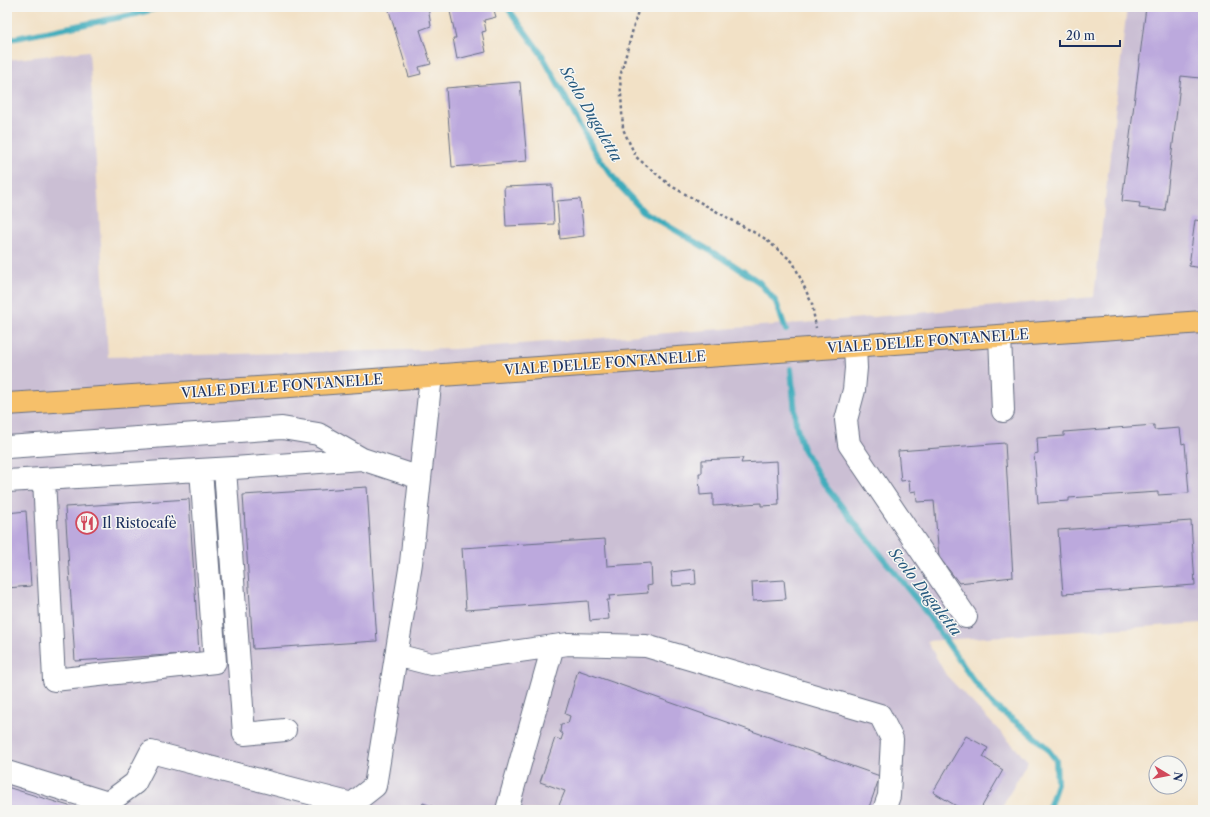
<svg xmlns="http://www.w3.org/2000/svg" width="1210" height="817" font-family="'Libre Caslon Text',serif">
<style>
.industrial{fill:#cbbfd4}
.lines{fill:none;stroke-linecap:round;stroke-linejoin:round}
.stream{stroke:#3dabbb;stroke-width:6}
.building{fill:#bca9dd}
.minor-casing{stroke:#666d82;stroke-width:24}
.major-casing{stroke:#666d82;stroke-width:24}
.path{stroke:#666d82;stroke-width:2.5;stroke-dasharray:3 3;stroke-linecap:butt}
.minor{stroke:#fff;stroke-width:22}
.major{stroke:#f6c06b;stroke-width:22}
.labels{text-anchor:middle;stroke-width:3;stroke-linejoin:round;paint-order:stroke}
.street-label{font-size:14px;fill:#1b2f5e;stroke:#f6f6f2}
.poi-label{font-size:14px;fill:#1b2f5e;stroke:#f6f6f2;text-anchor:start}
.water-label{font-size:15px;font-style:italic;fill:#275a7f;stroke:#f6f6f2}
</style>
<rect width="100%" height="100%" fill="#f6f6f2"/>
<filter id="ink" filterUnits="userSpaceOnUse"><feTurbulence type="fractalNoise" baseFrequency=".025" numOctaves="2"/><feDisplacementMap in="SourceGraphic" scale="8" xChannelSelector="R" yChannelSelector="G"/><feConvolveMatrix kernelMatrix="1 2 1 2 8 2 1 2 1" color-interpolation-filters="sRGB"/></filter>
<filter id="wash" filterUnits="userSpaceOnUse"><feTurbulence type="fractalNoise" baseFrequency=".012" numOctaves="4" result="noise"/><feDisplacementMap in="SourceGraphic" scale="16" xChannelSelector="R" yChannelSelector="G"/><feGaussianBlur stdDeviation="0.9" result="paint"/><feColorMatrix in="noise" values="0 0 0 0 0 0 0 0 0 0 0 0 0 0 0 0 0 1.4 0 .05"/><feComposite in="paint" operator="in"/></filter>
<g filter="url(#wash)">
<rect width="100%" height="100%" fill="#f2e1c6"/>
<path class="industrial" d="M1127 7H1203V623L927 641 946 675 1028 761 1000 810H7V60L89 51 108 357 454 349 829 321 1094 297Z"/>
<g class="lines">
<path class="stream" d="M507 7 542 55 596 154 619 185 643 211 729 262 759 282 776 302 786 330
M7 39 16 38 136 14 160 7
M791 369 796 424 803 449 826 487 921 605 971 677 994 706 1023 727 1046 747 1056 760 1057 784 1050 805 1046 810"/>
</g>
<g id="blocks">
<path class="building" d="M388 7H428L431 26 420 30 431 64 419 67 421 74 409 77Z
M449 7H493L496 17 484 20 486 31 482 32 486 52 457 59 453 38H456Z
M1146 7H1203V53L1200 78 1181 76 1165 211 1139 208 1140 203 1122 201Z
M520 82 527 161 452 167 446 88Z
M552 185 554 224 506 226 504 187Z
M580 199 584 236 560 239 557 201Z
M1195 220 1203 221V268L1189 266Z
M1154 425V430L1180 428 1182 444 1185 443 1189 493 1158 495V492L1069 498V501L1038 503 1034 454 1038 453 1037 438 1064 436V432Z
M1005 443 1013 577 959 583 939 557 934 501 917 502 916 491 910 492 909 480 901 481 898 451Z
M743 458 741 463 777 461 779 505 761 506V503L713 506V494L700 495 699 473H702V460Z
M367 487 377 641 253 649 243 495Z
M189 499 199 653 75 661 65 507Z
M26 511 31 586 7 588V513Z
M1191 521 1195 585 1063 594 1058 530Z
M605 539 607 566 651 563 652 585 647 586 648 593 609 596 610 600H607L609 619 590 621 588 601 466 610 462 548Z
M695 569 696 584 673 586 671 572Z
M784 580 786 599 753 601 752 582Z
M578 670 880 776 868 810H557L565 791 540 782 555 738 561 740 563 734 560 732 561 724 568 723 570 716 565 714Z
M966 736 988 748 983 757 1003 770 980 810H963L933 792Z
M7 787 82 810H7Z
M423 803 442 810H421Z"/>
</g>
</g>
<g filter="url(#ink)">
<use href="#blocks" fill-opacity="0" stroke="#666d82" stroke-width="1"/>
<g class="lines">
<g class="minor-casing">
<path id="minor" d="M1000 336 1003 411
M855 346 856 368 854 390 846 420 849 444 966 617
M7 447 282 428 318 434 362 459 420 478
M225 469 244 734 285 730
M44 479 54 680 215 662 201 470
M7 481 234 468 362 459
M396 655 431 664 568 644 646 646 880 715 892 739 889 796 884 810
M7 772 108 803 135 783 151 752 352 804 375 786 411 563 431 376
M507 810 553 646"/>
</g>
<g class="major-casing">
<path id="major" d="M7 404 290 386 678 358 1203 322"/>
</g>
<path class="path" d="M639 7 620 77 623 129 636 157 671 186 764 238 793 262 812 304 816 328"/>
<use href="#minor" class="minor"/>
<use href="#major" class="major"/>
</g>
</g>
<defs>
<g id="restaurant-ring" transform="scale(1.15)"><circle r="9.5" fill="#f6f6f2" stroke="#d1495b" stroke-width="1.5"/><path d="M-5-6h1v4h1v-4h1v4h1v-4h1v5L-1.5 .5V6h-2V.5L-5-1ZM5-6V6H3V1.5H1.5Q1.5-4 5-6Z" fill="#d1495b"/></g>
</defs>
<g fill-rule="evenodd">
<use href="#restaurant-ring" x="87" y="523"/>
</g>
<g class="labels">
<g class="street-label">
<text transform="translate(928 341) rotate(-4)" y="5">VIALE DELLE FONTANELLE</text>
<text transform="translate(605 363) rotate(-4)" y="5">VIALE DELLE FONTANELLE</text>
<text transform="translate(282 386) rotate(-4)" y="5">VIALE DELLE FONTANELLE</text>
</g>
<g class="poi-label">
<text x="102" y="528">Il Ristocafè</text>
</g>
<g class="water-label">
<text transform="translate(591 114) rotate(60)" y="5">Scolo Dugaletta</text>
<text transform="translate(925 592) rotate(52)" y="5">Scolo Dugaletta</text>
</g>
</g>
<rect width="1210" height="817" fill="none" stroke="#f6f6f2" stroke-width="24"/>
<g transform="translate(1168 775) rotate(100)"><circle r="19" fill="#f6f6f2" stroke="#9ea6b7"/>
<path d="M0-3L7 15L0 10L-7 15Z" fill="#d1495b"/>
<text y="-6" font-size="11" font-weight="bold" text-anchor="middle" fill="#1b2f5e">N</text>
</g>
<path d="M1060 40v6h60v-6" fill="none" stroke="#1b2f5e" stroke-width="2"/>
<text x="1066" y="40" font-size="12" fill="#1b2f5e" stroke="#f6f6f2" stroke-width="3" paint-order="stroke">20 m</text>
</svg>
